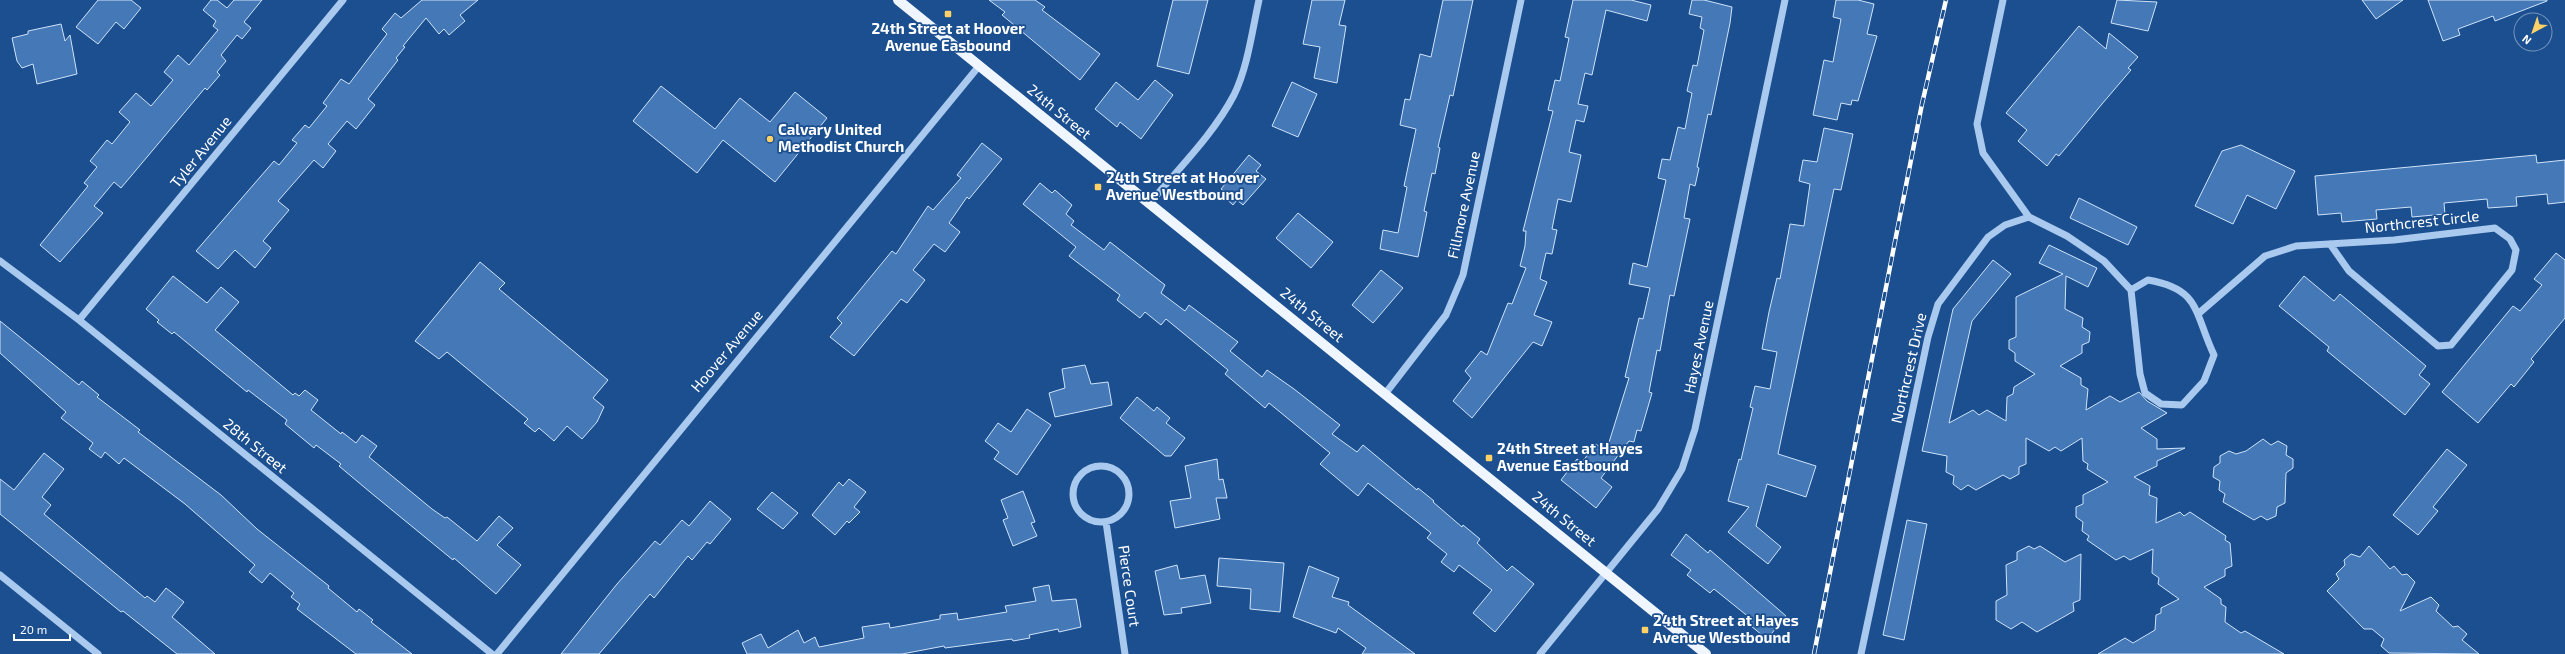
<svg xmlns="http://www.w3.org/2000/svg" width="2565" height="654" font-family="'Exo 2',sans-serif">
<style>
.building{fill:#4478b7;stroke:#cfe3fa}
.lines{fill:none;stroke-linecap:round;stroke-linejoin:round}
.minor{stroke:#a9c9ee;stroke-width:7}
.major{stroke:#f0f6ff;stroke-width:10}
.rail-casing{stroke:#fff;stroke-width:4.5}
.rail{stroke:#1b4f8f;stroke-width:3;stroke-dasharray:9;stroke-linecap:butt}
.poi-dot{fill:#ffd166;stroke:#1b4f8f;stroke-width:1.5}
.labels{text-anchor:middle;stroke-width:3.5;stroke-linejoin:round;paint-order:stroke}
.poi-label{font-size:15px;font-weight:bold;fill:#fff;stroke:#1b4f8f;text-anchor:start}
.street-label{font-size:15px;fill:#fff;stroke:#1b4f8f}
</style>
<rect width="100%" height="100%" fill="#1b4f8f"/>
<path class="building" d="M98 0H131L141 8 124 29 116 22 98 44 76 27Z
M211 0H217L227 8 234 0H262L244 22 251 28 242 39 237 35 221 55 226 61 217 72 220 75 207 90 205 88 121 188 114 182 94 206 103 213 60 262 40 245 88 186 84 183 97 167 90 161 107 140 112 144 130 122 119 112 136 93 151 106 173 80 164 72 178 55 189 65 218 30 213 26 216 21 203 10Z
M422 0H478L460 15 465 21 449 35 444 29 439 34 426 18 403 46 405 47 396 58 398 60 368 99 375 105 356 129 347 121 328 144 336 151 323 168 314 160 278 201 289 210 263 241 271 248 255 268 235 250 218 269 196 251 274 161 279 165 297 143 292 140 305 125 309 128 327 106 323 103 341 79 349 84 387 34 382 29 395 13 401 18Z
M989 0H1035L1045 7 1042 10 1100 54 1080 80 1002 15 1005 12Z
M1173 0H1208L1189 74 1157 66Z
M1312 0H1345L1339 25 1346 26 1337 83 1314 78 1320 47 1303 44Z
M1443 0H1473L1453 96 1450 95 1438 147 1440 148 1435 174 1432 173 1424 211 1427 212 1418 257 1380 249 1383 230 1398 233 1407 187 1404 186 1416 129 1400 125 1405 99 1410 100 1420 54 1431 57Z
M1573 0H1631L1651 5 1647 21 1606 10 1592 75 1585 73 1578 104 1588 106 1584 122 1576 120 1569 152 1581 155 1571 202 1558 199 1552 229 1557 230 1552 254 1546 253 1540 279 1547 282 1534 315 1552 322 1542 346 1533 342 1472 418 1453 401 1471 378 1465 371 1481 351 1487 355 1508 303 1512 304 1526 268 1520 266 1525 246 1526 231H1523L1553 111 1548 110 1555 80 1560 81 1569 38 1565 37Z
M1692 0H1704L1732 7 1730 23 1711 115 1708 114 1697 167 1699 168 1695 186 1690 184 1684 218 1690 219 1674 296 1670 295 1660 351 1657 350 1649 392 1652 393 1641 431 1637 430 1634 442 1629 441 1601 478 1612 487 1596 508 1561 480 1577 459 1582 462 1596 444 1606 452 1629 378 1625 377 1639 318 1643 319 1650 288 1629 284 1633 263 1647 267 1666 180 1658 178 1662 159 1670 160 1678 127 1685 129 1692 93 1687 91 1693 65 1697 66 1704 30 1700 28 1702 17 1689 14Z
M1836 0H1858L1874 4 1867 34 1877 36 1858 101 1852 100 1851 105 1841 103 1837 120 1813 115 1824 60 1833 62 1841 19 1833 17Z
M2117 0 2157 2 2148 31 2111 23Z
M2362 0H2403L2376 19Z
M2428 0H2547V1L2495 21 2493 16 2458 29 2460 35 2443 41Z
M61 24 65 41 70 35 77 74 37 84 33 64 22 68 17 61 12 38 28 34V31Z
M2079 26 2106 49 2109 33 2138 57 2128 68 2131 70 2102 104 2059 156 2056 154 2047 166 2018 141 2027 130 2006 113Z
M1155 80 1173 95 1141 139 1120 122 1117 127 1095 109 1116 82 1138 100Z
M1292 82 1317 94 1298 137 1272 126Z
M661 86 715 129 740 98 770 122 795 92 827 118 775 182 723 140 697 173 633 121Z
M1824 128 1853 134 1841 190 1834 189 1778 454 1816 466 1806 497 1767 484 1756 526 1781 547 1768 564 1728 532 1749 507 1728 501 1739 459 1741 460 1753 408 1750 407 1755 386 1770 389 1777 352 1762 349 1769 312 1777 278 1780 279 1790 224 1804 226 1810 184 1799 181 1803 160 1817 162Z
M982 143 1002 159 969 199 967 197 949 223 960 232 945 252 934 244 913 270 925 280 907 303 901 299 854 356 830 337 842 323 837 318 892 251 896 254 928 206 933 210 961 178 957 175Z
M2241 145 2295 171 2276 209 2247 195 2233 224 2195 206 2222 151Z
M1249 155 1261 165 1256 171 1266 179 1243 205 1237 200 1233 205 1222 195 1225 192 1221 189Z
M2536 155 2537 163 2565 160V202L2548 204 2547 194 2516 197 2517 206 2488 208 2487 199 2444 203 2445 214 2412 217 2411 207 2376 210 2377 219 2342 222 2341 213 2318 215 2315 176Z
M1040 183 1052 193 1055 190 1072 205 1066 214 1074 221 1071 225 1104 250 1110 242 1142 267 1165 285 1161 293 1185 311 1189 305 1238 342 1230 351 1262 377 1267 370 1294 389 1340 425 1332 434 1357 452 1363 445 1417 490 1418 488 1434 501 1433 502 1462 527 1463 525 1480 539 1477 543 1507 571 1512 566 1534 584 1495 632 1473 613 1492 590 1459 565 1454 572 1441 562 1447 554 1427 538 1431 533 1368 483 1358 496 1320 464 1330 453 1269 403 1265 408 1225 374 1228 370 1166 319 1161 325 1145 312 1140 318 1117 300 1120 295 1069 256 1076 247 1023 204Z
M2079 198 2137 227 2128 245 2070 218Z
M1298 213 1333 242 1311 268 1276 238Z
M2049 245 2097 268 2088 287 2066 276 2065 309 2083 318 2082 327 2090 332 2089 342 2082 345V353L2060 366 2081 378V385L2088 389 2086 410 2110 396 2120 402 2139 392 2147 401 2167 413 2141 428 2157 439V449L2185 448 2157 461V466L2134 477 2150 486 2149 495 2157 498 2156 523 2180 512 2184 516 2190 512 2226 536 2225 540 2230 543 2232 566 2225 569V576L2204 587 2221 599V604L2226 607 2225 622 2241 633 2245 631 2284 654H2098L2125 638 2133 643 2155 630 2156 615 2161 613V608L2179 599 2158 584 2159 578 2152 573 2153 549 2130 560 2124 556 2116 560 2087 540 2089 536 2082 531 2083 522 2076 517V507L2083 504V495L2108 482 2087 469 2088 464 2083 461 2082 438 2061 451 2055 447 2049 451 2026 438V464L2019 467V474L2010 479 2003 475 1976 490 1968 485 1961 490 1953 484 1954 476 1946 472 1947 456 1922 451 1953 309 1993 260 2011 274 1972 321 1949 423 1973 410 1979 415 1987 410 2006 421 2007 397 2013 394 2014 387 2035 374 2015 361V353L2009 349V340L2016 337V297L2063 274 2039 263Z
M2556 253 2565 260V318L2531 359 2534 362 2514 387 2511 384 2478 423 2442 392 2513 306 2520 311 2542 285 2534 279Z
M480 262 505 283 499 289 608 380 593 398 604 407 597 422 582 439 567 426 554 441 539 428 535 432 524 423 528 419 447 352 439 359 415 341Z
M1381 270 1403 288 1373 323 1352 305Z
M173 276 207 303 221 287 239 302 215 330 293 395 295 393 299 396 305 390 318 400 311 410 341 434 342 432 356 443 362 435 377 446 369 457 432 509 445 518 447 517 477 541 499 516 513 528 497 545 521 565 496 594 454 558 453 560 370 492 339 466 341 464 316 445 314 448 285 424 287 420 248 390 247 392 174 332 172 334 157 322 159 320 146 309Z
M2304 276 2334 301 2340 294 2426 366 2419 375 2430 384 2405 415 2327 351 2329 347 2279 306Z
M0 321 79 385 82 381 99 395 97 397 140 430 138 432 221 495 257 529 329 586 328 588 357 612 359 609 373 620 371 622 412 654H356L297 609 300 604 291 597 294 593 270 573 262 583 249 572 255 565 185 504 124 458 119 464 105 452 101 458 89 449 93 443 61 418 66 412 0 353Z
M1085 365 1091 384 1108 382 1112 405 1055 417 1049 393 1065 388 1062 369Z
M1137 397 1154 411 1157 407 1170 418 1166 423 1185 438 1171 456H1165L1120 418Z
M1027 409 1051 425 1017 475 994 459 999 452 985 441 998 423 1011 432Z
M2263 439 2271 445 2278 441 2287 446 2286 455 2293 459V468L2286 473 2285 503 2277 507 2276 516 2267 520 2261 516 2254 520 2223 502 2225 494 2219 490 2220 481 2213 477 2214 467 2220 463V456L2229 451 2236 454 2246 451Z
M2447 449 2467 465 2433 507 2438 511 2418 535 2393 515Z
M44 453 64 469 42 497 51 505 44 514 145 598 147 596 155 602 166 588 184 602 172 617 215 654H177L123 611 121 612 0 514V479L14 490Z
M1217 459 1219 480 1223 479 1227 498H1216L1220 519 1175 528 1170 501 1191 498 1185 466Z
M849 479 866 492 854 507 860 512 849 523 847 521 835 535 812 515 839 482 843 486Z
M1023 491 1035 522 1031 523 1037 536 1013 546 1003 520 1008 518 1001 500Z
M772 492 798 513 783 529 757 509Z
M710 501 731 519 710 544 707 542 692 560 688 556 654 598 650 594 599 654H561L617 584 655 541 660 545 682 520 689 526Z
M1907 520 1927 524 1904 640 1883 635Z
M1686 534 1708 553 1710 550 1786 616 1767 639 1746 622 1750 618 1714 589 1710 593 1687 575 1691 570 1671 555Z
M2029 546 2034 549 2040 546 2065 562 2081 554 2080 600 2073 603 2074 611 2037 632 2022 622 2011 629 1996 620V601L2007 595 2006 565 2017 560V552Z
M2369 546 2390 569 2394 566 2402 575 2407 574 2415 582 2400 611 2431 597 2439 605 2436 611 2453 627 2458 626 2467 634 2462 640 2479 654 2389 653 2381 646 2384 639 2372 629H2364L2327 591 2339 579 2336 574 2345 565 2344 560 2351 554 2360 557Z
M1219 558 1284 563 1280 612 1250 609 1251 589 1217 586Z
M1177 565 1180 579 1205 575 1211 603 1181 608 1182 613 1164 615 1155 571Z
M1309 566 1339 578 1332 597 1349 602 1348 605 1415 654H1362L1366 648 1338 628 1336 633 1293 617Z
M1049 585 1052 601 1076 599 1081 627 1059 632 1058 629 1029 635 1030 638 1013 641 1012 639 945 648 944 646 902 654H747L742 643 761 634 768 648 798 630 804 643 815 637 819 647 864 638 862 627 889 623 890 628 940 619V615L957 613 958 620 1007 612 1005 606 1036 601 1033 588Z"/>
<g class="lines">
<path class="minor" d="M1149 204C1178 169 1213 135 1234 95 1248 66 1252 31 1259 0
M2029 217 2067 236 2104 261 2131 290 2148 280C2201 289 2194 313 2214 355L2204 381 2182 405 2161 404 2145 393 2140 374 2131 290
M0 261 79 320 492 654
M2198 314 2265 256 2296 246 2394 240 2495 228 2510 239 2516 250 2512 270 2451 345 2438 346 2349 271 2330 244
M79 320 343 0
M1385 394 1446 315 1463 275 1521 0
M1073 494a28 28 0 1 1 56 0a28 28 0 1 1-56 0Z
M1106 522 1125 654
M0 575 98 654
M497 654 979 66
M1540 654 1658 509 1682 469 1695 429 1785 0
M1861 654 1928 337 1938 304 1988 237 2005 225 2029 217 1983 153 1977 124 2003 0"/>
<path class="major" d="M898 0 1706 654"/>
<g class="rail-casing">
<path id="rail" d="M1814 654 1922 104 1946 0"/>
</g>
<use href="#rail" class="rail"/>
</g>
<g class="poi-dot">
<rect x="944" y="10" width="8" height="8" rx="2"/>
<circle cx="770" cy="139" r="4"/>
<rect x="1094" y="183" width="8" height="8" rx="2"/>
<rect x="1485" y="454" width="8" height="8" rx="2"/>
<rect x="1641" y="626" width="8" height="8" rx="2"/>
</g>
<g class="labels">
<g class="poi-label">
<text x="948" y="34" text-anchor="middle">24th Street at Hoover<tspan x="948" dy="17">Avenue Easbound</tspan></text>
<text x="778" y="135">Calvary United<tspan x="778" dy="17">Methodist Church</tspan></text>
<text x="1106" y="183">24th Street at Hoover<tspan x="1106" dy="17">Avenue Westbound</tspan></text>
<text x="1497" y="454">24th Street at Hayes<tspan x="1497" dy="17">Avenue Eastbound</tspan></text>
<text x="1653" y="626">24th Street at Hayes<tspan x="1653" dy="17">Avenue Westbound</tspan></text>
</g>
<g class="street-label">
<text transform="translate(1059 112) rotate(39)" y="5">24th Street</text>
<text transform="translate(201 152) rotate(-51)" y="5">Tyler Avenue</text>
<text transform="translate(1464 205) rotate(-78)" y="5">Fillmore Avenue</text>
<text transform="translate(2422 222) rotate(-6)" y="5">Northcrest Circle</text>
<text transform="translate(1312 315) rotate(39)" y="5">24th Street</text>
<text transform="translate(1699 347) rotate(-78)" y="5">Hayes Avenue</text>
<text transform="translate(727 351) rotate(-50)" y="5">Hoover Avenue</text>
<text transform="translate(1909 368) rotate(-77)" y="5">Northcrest Drive</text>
<text transform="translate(255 446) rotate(39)" y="5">28th Street</text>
<text transform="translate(1564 519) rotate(39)" y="5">24th Street</text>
<text transform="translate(1129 586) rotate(82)" y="5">Pierce Court</text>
</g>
</g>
<g transform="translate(2533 32) rotate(220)"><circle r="19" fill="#1b4f8f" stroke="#7695bc"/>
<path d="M0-3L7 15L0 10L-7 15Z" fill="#ffd166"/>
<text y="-6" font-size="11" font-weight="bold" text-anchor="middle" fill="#ffffff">N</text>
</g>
<path d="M14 634v6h56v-6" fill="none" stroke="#ffffff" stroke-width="2"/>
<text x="20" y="634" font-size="12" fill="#ffffff" stroke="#1b4f8f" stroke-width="3" paint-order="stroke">20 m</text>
</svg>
